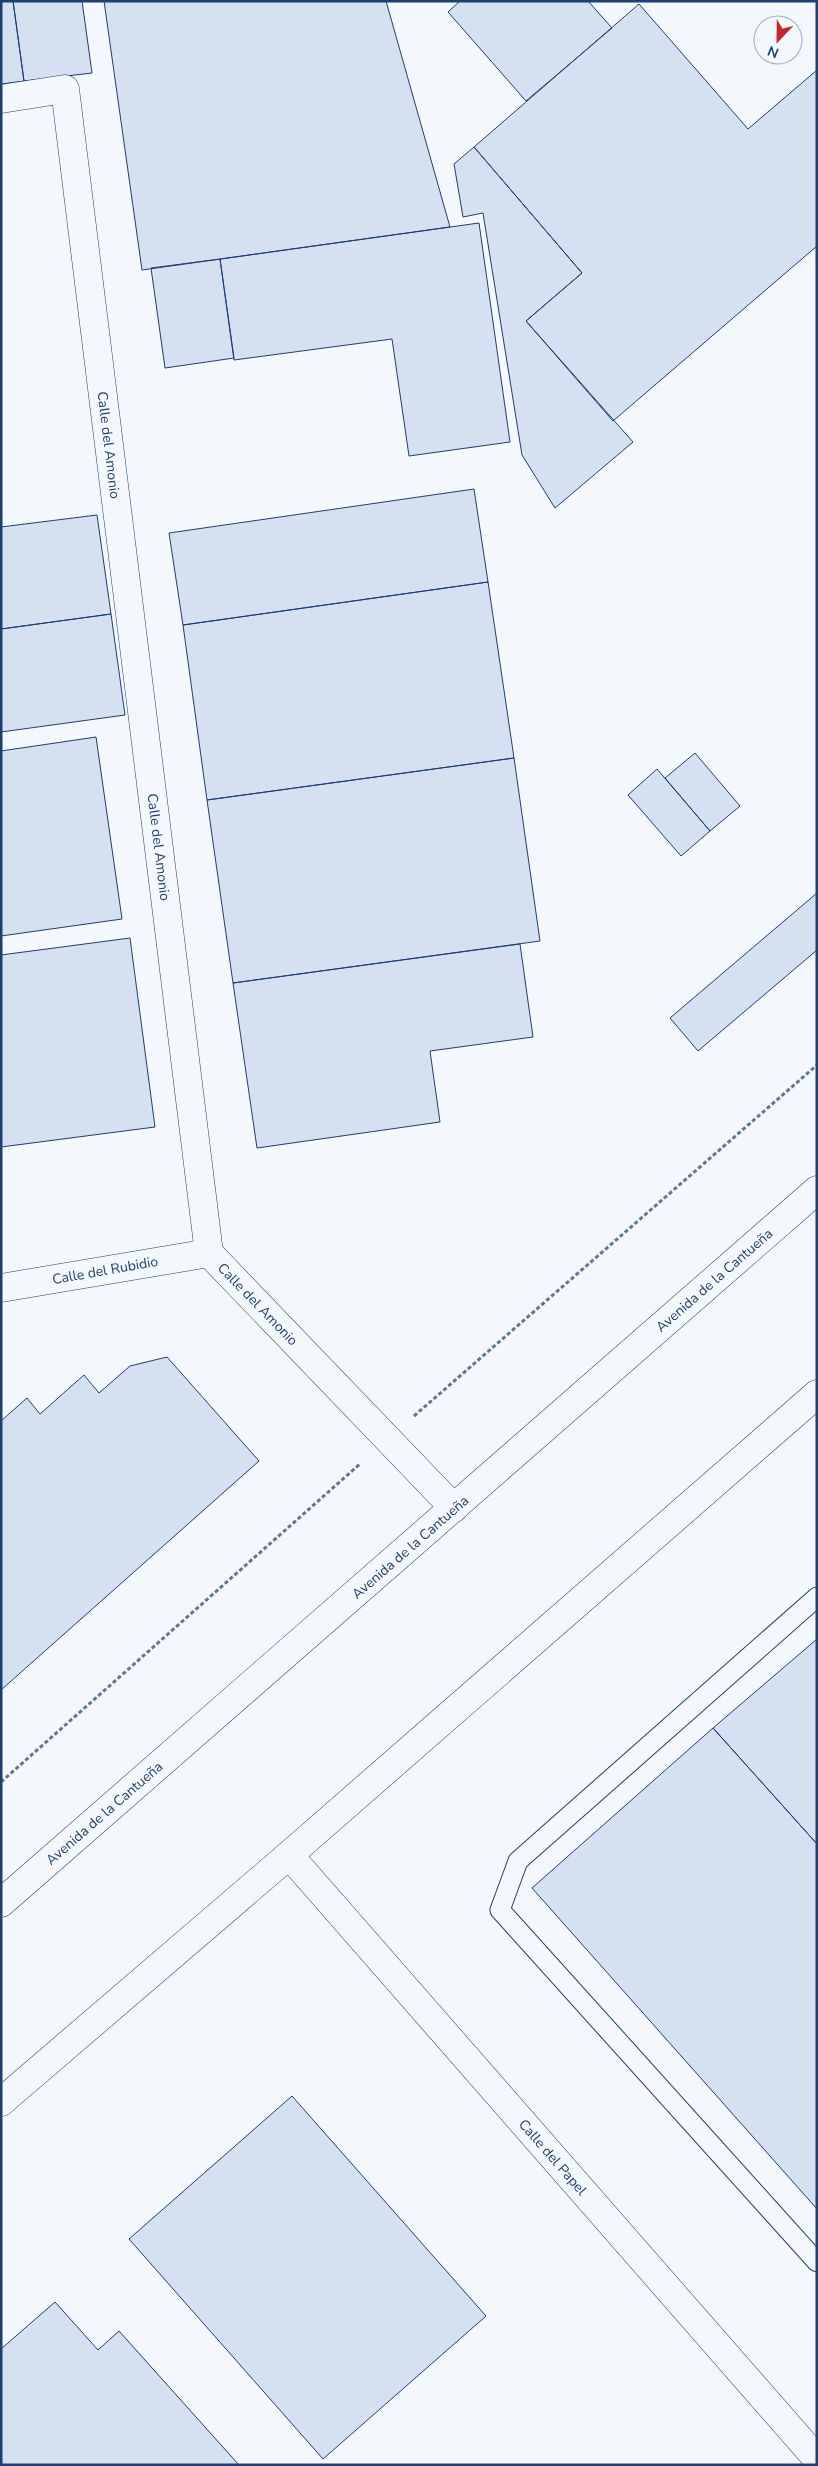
<svg xmlns="http://www.w3.org/2000/svg" width="818" height="2466" font-family="'Nunito Sans',sans-serif">
<style>
.building{fill:#d5e0f0;stroke:#1d3f73}
.lines{fill:none;stroke-linecap:round;stroke-linejoin:round}
.service-casing{stroke:#1d3f73;stroke-width:21}
.minor-casing{stroke:#1d3f73;stroke-width:29}
.primary-casing{stroke:#1d3f73;stroke-width:29}
.path{stroke:#5e769c;stroke-width:3;stroke-dasharray:4 2.5;stroke-linecap:butt}
.service{stroke:#f4f7fb;stroke-width:19}
.minor{stroke:#f4f7fb;stroke-width:28}
.primary{stroke:#f4f7fb;stroke-width:28}
.labels{text-anchor:middle;stroke-width:4;stroke-linejoin:round;paint-order:stroke}
.street-label{font-size:14px;fill:#1d3f73;stroke:#f4f7fb}
</style>
<rect width="100%" height="100%" fill="#f4f7fb"/>
<path class="building" d="M1 1H13L24 81 1 84Z
M13 1H82L92 73 24 81Z
M104 1H386L450 227 142 270Z
M460 1H588L612 28 526 101 448 12Z
M639 4 748 129 817 70V246L613 421 526 321 582 273 474 147Z
M474 147 582 273 526 321 633 442 555 508 522 455 483 213 463 217 454 164Z
M479 223 510 442 409 456 392 339 234 360 220 259Z
M220 259 234 358 165 368 151 268Z
M474 489 488 582 183 625 169 533Z
M97 515 111 614 1 629V527Z
M488 582 514 758 207 800 183 625Z
M111 614 125 715 1 732V629Z
M96 737 122 919 1 936V751Z
M695 753 740 806 710 831 665 778Z
M514 758 540 941 233 983 207 800Z
M657 769 710 831 681 856 628 795Z
M817 893V950L698 1051 670 1018Z
M130 938 155 1127 1 1147V955Z
M520 944 533 1037 430 1051 440 1122 257 1148 233 983Z
M167 1357 259 1461 1 1690V1421L27 1398 40 1414 84 1375 99 1393 130 1366Z
M817 1639V1844L713 1728Z
M713 1728 817 1844V2209L532 1888Z
M292 2096 486 2316 323 2459 129 2239Z
M55 2302 98 2350 119 2331 239 2465H1V2349Z"/>
<g class="lines">
<g class="service-casing">
<path id="service" d="M817 1597 518 1861 500 1910 817 2262"/>
</g>
<g class="minor-casing">
<path id="minor" d="M1 99 65 89 209 1253 454 1508
M1 1288 209 1253
M289 1855 817 2459"/>
</g>
<g class="primary-casing">
<path id="primary" d="M1 1903 817 1190
M1 2102 289 1855 817 1394"/>
</g>
<path class="path" d="M414 1416 817 1065
M1 1782 361 1463"/>
<use href="#service" class="service"/>
<use href="#minor" class="minor"/>
<use href="#primary" class="primary"/>
</g>
<g class="labels">
<g class="street-label">
<text transform="translate(109 445) rotate(83)" y="5">Calle del Amonio</text>
<text transform="translate(159 847) rotate(83)" y="5">Calle del Amonio</text>
<text transform="translate(105 1270) rotate(-10)" y="5">Calle del Rubidio</text>
<text transform="translate(714 1280) rotate(-41)" y="5">Avenida de la Cantueña</text>
<text transform="translate(258 1304) rotate(46)" y="5">Calle del Amonio</text>
<text transform="translate(410 1547) rotate(-41)" y="5">Avenida de la Cantueña</text>
<text transform="translate(104 1813) rotate(-41)" y="5">Avenida de la Cantueña</text>
<text transform="translate(553 2157) rotate(49)" y="5">Calle del Papel</text>
</g>
</g>
<rect width="818" height="2466" fill="none" stroke="#1d3f73" stroke-width="5"/>
<g transform="translate(778 40) rotate(202)"><circle r="24" fill="#f4f7fb" stroke="#9eadc5"/>
<path d="M0-4L9 19L0 12L-9 19Z" fill="#c62828"/>
<text y="-8" font-size="14" font-weight="bold" text-anchor="middle" fill="#1d3f73">N</text>
</g>
</svg>
